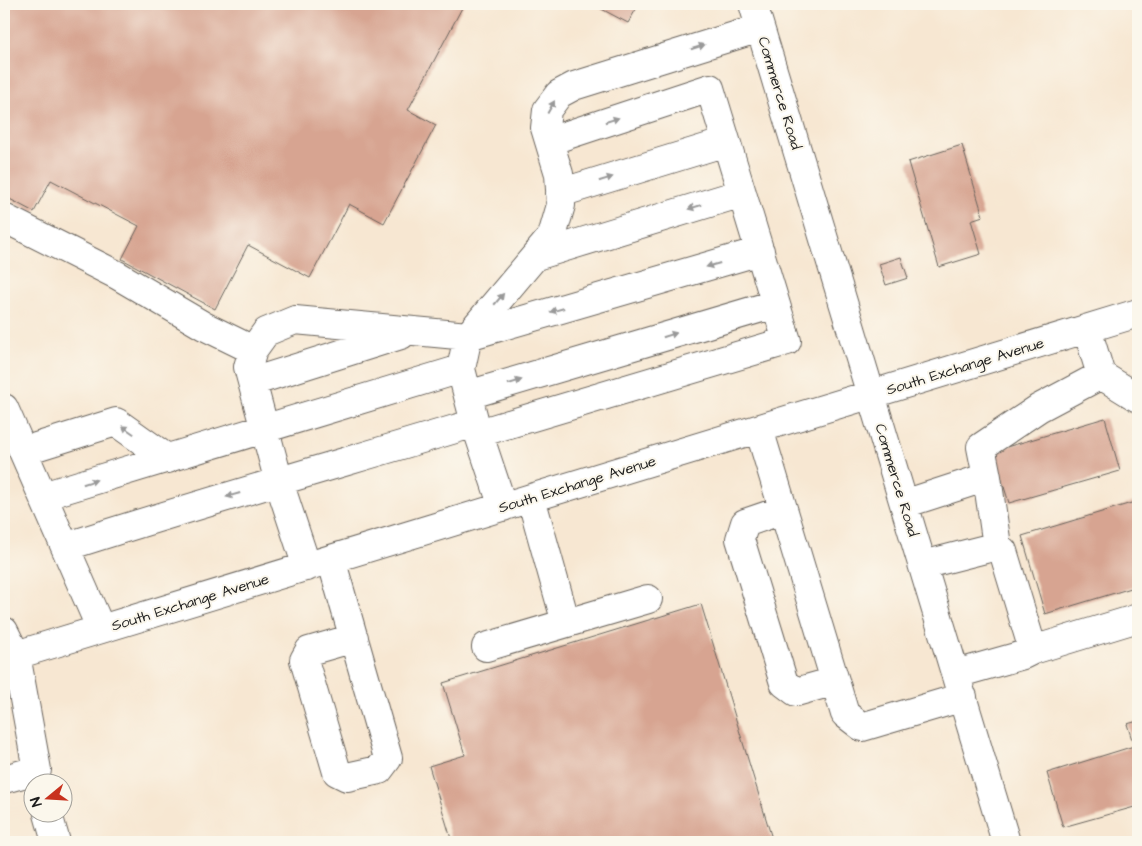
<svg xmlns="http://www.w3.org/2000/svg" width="1142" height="846" font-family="'Architects Daughter',sans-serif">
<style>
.building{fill:#d7a491}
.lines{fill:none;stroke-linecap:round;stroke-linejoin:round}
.minor-casing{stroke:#69635c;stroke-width:30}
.minor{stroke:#fff;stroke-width:28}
.oneway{fill:#999}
.labels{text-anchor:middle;stroke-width:4;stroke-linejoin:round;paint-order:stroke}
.street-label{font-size:15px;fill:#1c1c1c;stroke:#fbf7ec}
</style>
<rect width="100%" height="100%" fill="#fbf7ec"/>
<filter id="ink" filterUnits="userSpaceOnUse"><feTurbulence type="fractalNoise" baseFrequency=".02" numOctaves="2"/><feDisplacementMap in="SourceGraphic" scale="10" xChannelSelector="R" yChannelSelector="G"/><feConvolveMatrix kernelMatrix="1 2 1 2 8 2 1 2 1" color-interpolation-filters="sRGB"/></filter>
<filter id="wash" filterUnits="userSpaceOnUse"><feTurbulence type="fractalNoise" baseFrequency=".0096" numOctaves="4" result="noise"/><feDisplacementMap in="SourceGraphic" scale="20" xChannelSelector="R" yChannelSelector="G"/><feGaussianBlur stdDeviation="1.12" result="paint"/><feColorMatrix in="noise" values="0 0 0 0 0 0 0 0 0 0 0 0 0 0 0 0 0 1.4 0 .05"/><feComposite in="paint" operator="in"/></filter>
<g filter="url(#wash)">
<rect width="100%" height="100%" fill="#f7e7d2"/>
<g id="blocks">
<path class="building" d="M4 4H464L408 110 436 125 384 223 349 204 310 278 248 245 215 309 122 259 139 226 51 180 34 212 4 196V25L8 16 4 13Z
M592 4H639L628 23Z
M962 145 983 216 971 220 981 254 939 267 908 162Z
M901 257 908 278 886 285 879 264Z
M1105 418 1120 471 1009 503 993 451Z
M1138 501V586L1045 614 1022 536Z
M701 604 773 842H452L429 766 465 755 443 683Z
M1138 721V806L1063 827 1047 773 1134 746 1127 724Z"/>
</g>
</g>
<g filter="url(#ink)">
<use href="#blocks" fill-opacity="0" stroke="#69635c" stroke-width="1"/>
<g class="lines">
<g class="minor-casing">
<path id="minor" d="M753 4 1006 842
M560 193 726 142
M4 218 117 275 204 326 253 350
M536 256 742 193
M1101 375 1138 398
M252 382 401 335
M468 395 775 304
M4 408 101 629
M475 423 461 369 468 336 552 236 561 205 559 174 545 128 547 110 559 94 574 86 760 28
M759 429 845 714 862 727 963 697
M479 433 787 341 710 88 549 141
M23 451 116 422 168 459
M987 477 997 546
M43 496 461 369
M531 498 566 623
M904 504 987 477 981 447 1039 408 1101 375 1087 329
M783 510 745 523 740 539 784 683 796 692 835 681
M65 547C201 503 339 464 475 423L503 507
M331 559 388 758 379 770 347 777 337 772 304 660 309 651 354 638
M923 565 997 546 1003 551 1033 650 1023 655 956 674
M307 567 279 482 248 367 253 350 266 332 295 320 468 336 760 251
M4 631 16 655 37 770 4 779
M486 647 648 599
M1033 650 1138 618
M16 655 1138 313
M48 814 56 842"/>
</g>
<use href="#minor" class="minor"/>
</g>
<defs><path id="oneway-solid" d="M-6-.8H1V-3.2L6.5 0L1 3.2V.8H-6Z" transform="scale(1.25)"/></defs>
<g class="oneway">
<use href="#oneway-solid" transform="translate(698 47) rotate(-17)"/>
<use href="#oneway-solid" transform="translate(551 107) rotate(-61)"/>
<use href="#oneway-solid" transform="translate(612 120) rotate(-18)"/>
<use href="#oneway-solid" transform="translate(606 179) rotate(-17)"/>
<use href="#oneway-solid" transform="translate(695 207) rotate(163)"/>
<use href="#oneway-solid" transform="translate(713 265) rotate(164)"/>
<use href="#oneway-solid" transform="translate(499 299) rotate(-50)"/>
<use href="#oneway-solid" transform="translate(557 310) rotate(164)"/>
<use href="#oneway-solid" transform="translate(670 335) rotate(-17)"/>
<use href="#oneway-solid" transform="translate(515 382) rotate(-17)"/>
<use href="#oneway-solid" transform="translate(128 430) rotate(-145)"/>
<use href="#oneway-solid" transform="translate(90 482) rotate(-17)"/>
<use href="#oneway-solid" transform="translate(233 495) rotate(164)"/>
</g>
</g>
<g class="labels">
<g class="street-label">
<text transform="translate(780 93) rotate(73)" y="5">Commerce Road</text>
<text transform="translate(965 366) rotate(-17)" y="5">South Exchange Avenue</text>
<text transform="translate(897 480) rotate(73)" y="5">Commerce Road</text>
<text transform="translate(577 484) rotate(-17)" y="5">South Exchange Avenue</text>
<text transform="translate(190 602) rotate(-17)" y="5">South Exchange Avenue</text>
</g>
</g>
<rect width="1142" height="846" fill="none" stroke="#fbf7ec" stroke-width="20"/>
<g transform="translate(48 798) rotate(252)"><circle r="24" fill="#fbf7ec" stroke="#a29f99"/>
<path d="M0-4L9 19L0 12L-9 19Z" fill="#c8321e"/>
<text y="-8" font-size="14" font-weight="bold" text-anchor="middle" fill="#1c1c1c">N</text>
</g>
</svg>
